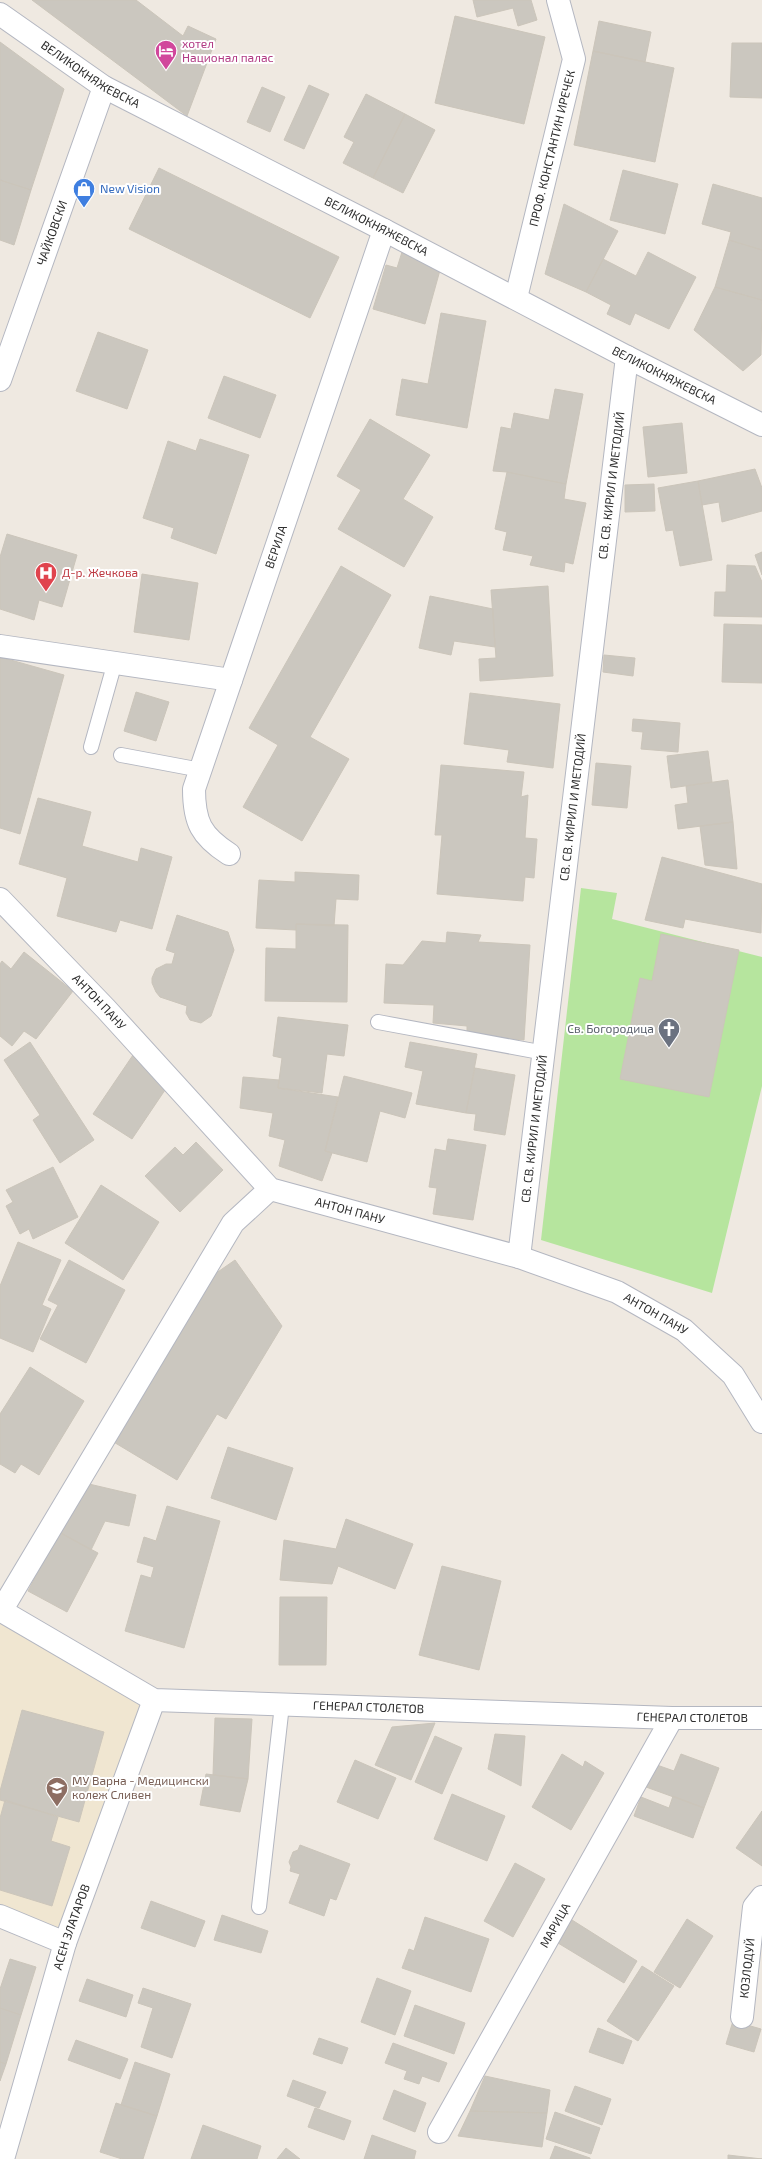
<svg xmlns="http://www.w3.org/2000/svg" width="762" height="2159" font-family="'Exo 2',sans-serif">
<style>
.education{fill:#f0e6d1}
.green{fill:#b6e59e}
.building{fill:#cbc7bf;stroke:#cbc5ba}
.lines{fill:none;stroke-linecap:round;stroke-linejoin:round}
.lane-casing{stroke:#b4b7c1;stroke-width:16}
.street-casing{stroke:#b4b7c1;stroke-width:24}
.lane{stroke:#fff;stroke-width:14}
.street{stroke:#fff;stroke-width:22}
.labels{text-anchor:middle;stroke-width:4;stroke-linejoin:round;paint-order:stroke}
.hotel-label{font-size:12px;fill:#b23c85;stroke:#fff;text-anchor:start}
.street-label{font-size:12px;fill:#2e2e2e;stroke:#fff}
.shop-label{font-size:12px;fill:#366cbe;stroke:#fff;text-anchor:start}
.health-label{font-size:12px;fill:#be3a42;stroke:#fff;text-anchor:start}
.worship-label{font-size:12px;fill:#5b616d;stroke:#fff;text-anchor:end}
.education-label{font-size:12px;fill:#785e54;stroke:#fff;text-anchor:start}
</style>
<rect width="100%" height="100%" fill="#efe9e1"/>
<path class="education" d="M0 1610 154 1700 65 1943 0 1916Z"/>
<path class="green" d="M581 888 617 893 612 919 762 957V1086L712 1293 541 1240Z"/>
<path class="building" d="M32 0H136L183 36 188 26 216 39 187 116Z
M473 0H531L537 20 518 26 513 8 477 17Z
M455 16 545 37 524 124 435 103Z
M599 21 651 32 645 62 593 51Z
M0 42 64 89 31 190 0 180Z
M732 43H762V98L730 97Z
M593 51 674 68 655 162 574 145Z
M309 85 329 94 304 149 284 140Z
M262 87 285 97 270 132 247 122Z
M366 94 405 114 373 178 343 163 354 142 344 137Z
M405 114 435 130 403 193 373 178Z
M159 168 339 257 310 318 129 229Z
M623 170 678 184 665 234 610 220Z
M0 180 31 190 14 245 0 240Z
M713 184 762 198V250L729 240 731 232 702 224Z
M564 204 618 231 586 292 545 274Z
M729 240 762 250V300L715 287Z
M402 252 442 263 425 324 373 309 386 265 397 268Z
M648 252 696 277 669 329 635 313 630 325 607 314 611 305 586 292 603 259 636 276Z
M715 287 762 300 761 355 743 371 694 330Z
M441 313 486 321 467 428 396 415 402 379 428 384Z
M98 332 148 350 127 409 76 391Z
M224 376 276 395 260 438 208 418Z
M555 389 583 394 566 484 507 472 493 471 501 427 511 429 514 413 549 420Z
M370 419 430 455 403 499 433 517 404 567 338 529 361 490 337 476Z
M682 423 687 473 648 477 643 427Z
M200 439 249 455 216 554 171 538 174 528 143 518 168 441 196 451Z
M755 469 762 488V511L722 522 719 502 702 505 698 481Z
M507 472 566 484 564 499 586 503 573 564 565 562 564 572 530 565 533 556 503 550 507 532 495 529Z
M698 481 712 560 680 566 673 530 666 531 658 488Z
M654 484 655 511 625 512V485Z
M7 534 77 555 62 607 39 600 34 620 0 609V557Z
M762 552V575L755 555Z
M727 565 755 566 762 582V617L714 616 715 592H726Z
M341 566 391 595 310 737 349 759 302 841 243 807 278 745 249 728Z
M142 574 198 583 189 640 134 632Z
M548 586 553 676 480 681 479 659 496 658 491 590Z
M430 596 493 609 495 647 454 641 451 655 419 648Z
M724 624 762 625V683L722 682Z
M604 655 635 658 633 676 603 672Z
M0 657 64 675 20 834 0 828Z
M136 692 169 702 156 741 124 731Z
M470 693 560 704 553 768 507 762 509 750 464 744Z
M633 719 680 723 678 752 641 749 643 732 632 731Z
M708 751 712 782 671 788 667 756Z
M596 763 631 766 627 808 592 805Z
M441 765 524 772 521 797 528 795 525 838 537 839 534 878 525 877 523 901 437 894 442 835H435Z
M728 780 733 822 678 829 675 805 688 803 686 786Z
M38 798 91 812 82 846 138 862 141 848 172 857 152 929 120 920 116 932 57 916 67 878 19 864Z
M733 822 737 869 705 865 700 826Z
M662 857 762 884 761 933 685 919 683 928 645 920Z
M295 872 359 875 358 900 336 899 334 926 296 924V930L256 928 259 880 295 882Z
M177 915 228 932 234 950 211 1016 201 1023 190 1020 186 1013 187 1006 160 997 156 992 152 983V978L156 969 166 964H172L175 953 166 950Z
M296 924 348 925 347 1002 265 1001 266 948 296 949Z
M447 932 481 935 478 942 530 945 524 1040 467 1036V1026L433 1023 434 1005 384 1003 386 964 403 965 422 941 446 943Z
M661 934 739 950 709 1097 620 1079 640 978 652 981Z
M24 952 73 991 36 1039 24 1031 12 1046 0 1036V964L2 961 11 969Z
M278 1017 348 1025 344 1056 327 1054 322 1093 278 1088 282 1058 273 1056Z
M30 1042 94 1140 60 1163 33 1120 40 1115 4 1060Z
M410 1042 477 1054 466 1113 416 1104 423 1071 405 1067Z
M133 1055 165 1090 132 1139 93 1114Z
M475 1068 515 1075 505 1135 474 1130 476 1114 466 1113Z
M344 1076 412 1093 405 1118 380 1111 367 1162 325 1151Z
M243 1077 279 1080 278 1088 338 1097 325 1151 332 1153 322 1181 279 1166 285 1140 269 1136 273 1113 240 1108Z
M448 1139 486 1145 473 1220 433 1214 437 1188 429 1187 435 1149 446 1151Z
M196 1142 223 1170 180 1212 145 1176 175 1147 183 1155Z
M53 1167 78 1217 33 1239 29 1229 20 1234 6 1206 13 1202 6 1190Z
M101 1185 159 1222 123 1280 65 1243Z
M18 1242 61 1260 42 1305 51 1309 33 1352 0 1338V1286Z
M69 1260 125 1290 86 1363 40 1339 58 1305 48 1300Z
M235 1260 282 1326 226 1419 217 1414 177 1480 112 1441 212 1276Z
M30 1367 84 1401 39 1475 21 1464 15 1473 0 1464V1414Z
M228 1447 293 1468 276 1520 211 1498Z
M89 1484 136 1495 129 1526 105 1521 91 1550 59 1532Z
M167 1506 220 1521 184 1648 125 1631 141 1575 151 1578 154 1567 137 1562 144 1537 156 1541Z
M346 1519 413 1544 395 1589 338 1566 332 1584 280 1580 284 1540 336 1549Z
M59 1532 98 1553 67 1612 28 1591Z
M442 1566 501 1581 479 1670 419 1655Z
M280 1597H327L326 1665H279Z
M22 1710 104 1732 79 1822 0 1800V1791Z
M215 1718 252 1719 248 1779 213 1775Z
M435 1723 411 1780 375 1765 392 1727Z
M495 1734 525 1736 521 1786 488 1769Z
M435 1736 462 1748 442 1794 415 1782Z
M562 1754 583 1767 585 1761 604 1773 571 1830 532 1807Z
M681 1754 719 1768 704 1808 646 1787 654 1764 674 1771Z
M355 1760 396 1778 378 1819 337 1802Z
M206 1774 248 1779 240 1812 200 1805Z
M452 1794 505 1816 487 1861 434 1839Z
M673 1796 704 1808 693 1838 634 1816 641 1797 669 1808Z
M5 1800 58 1817 51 1841 70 1847 52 1906 0 1890V1818Z
M762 1811V1866L736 1848Z
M300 1845 350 1864 336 1900 330 1898 324 1916 289 1903 300 1874 290 1871 291 1867 289 1862 293 1852 298 1850Z
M515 1863 545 1879 513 1937 484 1921Z
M151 1901 205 1921 195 1947 141 1928Z
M222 1915 268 1931 261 1953 214 1940Z
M425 1917 489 1939 471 1992 402 1968 409 1949 414 1951Z
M687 1919 713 1936 680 1988 654 1972Z
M572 1920 637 1961 624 1983 558 1943Z
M10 1959 36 1967 21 2015 0 2008V1989Z
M642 1966 674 1986 638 2041 607 2021Z
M377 1978 411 1991 395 2035 361 2022Z
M87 1979 133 1995 126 2017 79 2001Z
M143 1988 191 2004 172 2058 141 2047 153 2008 138 2003Z
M415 2005 465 2023 454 2054 404 2036Z
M0 2008 21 2015 6 2064 0 2062Z
M733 2021 761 2029 754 2052 726 2044Z
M598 2028 632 2041 623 2064 589 2052Z
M319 2038 348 2048 342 2064 313 2054Z
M76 2040 128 2059 120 2079 68 2060Z
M393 2043 447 2063 439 2082 422 2076 419 2084 404 2079 407 2071 385 2063Z
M0 2062 6 2064 0 2081Z
M135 2062 170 2074 157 2116 121 2105Z
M485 2076 550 2090 547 2113 470 2111Z
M293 2080 326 2092 319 2108 287 2096Z
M575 2086 611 2099 602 2125 565 2111Z
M394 2090 426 2103 415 2132 383 2119Z
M116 2103 157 2116 143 2159H122L100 2152Z
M315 2108 351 2121 344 2140 308 2127Z
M470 2111 547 2113 542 2147 458 2136Z
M555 2112 600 2128 591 2154 546 2139Z
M203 2125 261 2146 257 2159H191Z
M372 2135 416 2151 414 2159H364Z
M555 2146 590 2158V2159H550Z
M286 2148 300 2159H277Z
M728 2155 762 2159H728Z"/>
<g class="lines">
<g class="lane-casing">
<path id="lane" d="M91 747 115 662
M121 755 201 770
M378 1022 545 1053
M259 1907 282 1705"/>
</g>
<g class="street-casing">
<g id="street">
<path id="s1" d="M0 14 104 87 384 230 627 357 762 425"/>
<path id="s2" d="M516 298 574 59 558 0"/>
<path id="s3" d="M0 380 104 87"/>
<path d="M0 646 231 680"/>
<path id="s4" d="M229 854C201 836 194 822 194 789L384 230"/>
<path id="s5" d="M0 899 106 1009 270 1189 519 1257 617 1292 684 1330 733 1375 762 1422"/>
<path id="s6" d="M519 1257 627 357"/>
<path id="s7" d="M0 1610 154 1700 672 1718H762"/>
<path d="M1 1611 233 1223 270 1189"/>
<path d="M0 1916 65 1943"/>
<path id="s8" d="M742 2017 754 1907 762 1897"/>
<path id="s9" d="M439 2132 672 1718"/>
<path id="s10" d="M3 2159 65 1943 154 1700"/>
</g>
</g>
<use href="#lane" class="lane"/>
<use href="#street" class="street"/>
</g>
<defs>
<g id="hotel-pin" transform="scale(1.15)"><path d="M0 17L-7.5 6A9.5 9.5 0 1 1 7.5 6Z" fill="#d1479c" stroke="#fff"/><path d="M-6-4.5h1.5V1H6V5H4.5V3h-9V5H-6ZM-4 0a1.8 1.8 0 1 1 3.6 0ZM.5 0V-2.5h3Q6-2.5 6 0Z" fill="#fff"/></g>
<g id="shop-pin" transform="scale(1.15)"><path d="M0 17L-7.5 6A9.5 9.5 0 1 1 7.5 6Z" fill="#3f7fe0" stroke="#fff"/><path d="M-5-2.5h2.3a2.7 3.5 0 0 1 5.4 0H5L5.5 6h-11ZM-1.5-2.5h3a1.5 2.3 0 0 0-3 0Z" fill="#fff"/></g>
<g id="hospital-pin" transform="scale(1.15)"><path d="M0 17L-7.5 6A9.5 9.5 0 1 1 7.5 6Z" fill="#e0444e" stroke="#fff"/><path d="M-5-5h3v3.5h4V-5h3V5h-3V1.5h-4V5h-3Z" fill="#fff"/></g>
<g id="church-pin" transform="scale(1.15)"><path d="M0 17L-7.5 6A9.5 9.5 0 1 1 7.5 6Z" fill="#6b7280" stroke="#fff"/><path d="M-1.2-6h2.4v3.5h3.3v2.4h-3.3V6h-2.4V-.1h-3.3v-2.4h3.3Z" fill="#fff"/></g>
<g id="university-pin" transform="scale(1.15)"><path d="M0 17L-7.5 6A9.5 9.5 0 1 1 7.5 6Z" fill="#8d6e63" stroke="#fff"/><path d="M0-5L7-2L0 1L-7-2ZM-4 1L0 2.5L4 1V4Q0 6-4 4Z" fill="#fff"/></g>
</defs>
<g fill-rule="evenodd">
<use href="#hotel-pin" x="166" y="51"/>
<use href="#shop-pin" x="84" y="189"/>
<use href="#hospital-pin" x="46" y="573"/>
<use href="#church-pin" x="669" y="1029"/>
<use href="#university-pin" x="57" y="1788"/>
</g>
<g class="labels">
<g class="hotel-label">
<text x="182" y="48">хотел<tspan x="182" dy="14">Национал палас</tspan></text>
</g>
<g class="street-label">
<text dy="4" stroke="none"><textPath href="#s1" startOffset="109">ВЕЛИКОКНЯЖЕВСКА</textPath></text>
<text dy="4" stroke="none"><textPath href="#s2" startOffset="154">ПРОФ. КОНСТАНТИН ИРЕЧЕК</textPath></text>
<text dy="4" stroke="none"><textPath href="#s1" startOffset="433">ВЕЛИКОКНЯЖЕВСКА</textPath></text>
<text dy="4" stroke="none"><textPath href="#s3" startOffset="156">ЧАЙКОВСКИ</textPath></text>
<text dy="4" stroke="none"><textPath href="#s1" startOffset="757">ВЕЛИКОКНЯЖЕВСКА</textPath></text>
<text dy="4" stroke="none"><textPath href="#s6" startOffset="777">СВ. СВ. КИРИЛ И МЕТОДИЙ</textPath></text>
<text dy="4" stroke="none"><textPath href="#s4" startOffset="334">ВЕРИЛА</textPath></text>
<text dy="4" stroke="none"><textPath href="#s6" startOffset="453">СВ. СВ. КИРИЛ И МЕТОДИЙ</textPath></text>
<text dy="4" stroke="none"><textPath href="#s5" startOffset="143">АНТОН ПАНУ</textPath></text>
<text dy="4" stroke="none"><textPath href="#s6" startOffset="129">СВ. СВ. КИРИЛ И МЕТОДИЙ</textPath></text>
<text dy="4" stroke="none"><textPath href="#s5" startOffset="479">АНТОН ПАНУ</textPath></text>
<text dy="4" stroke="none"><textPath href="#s5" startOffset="803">АНТОН ПАНУ</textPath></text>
<text dy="4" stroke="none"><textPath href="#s7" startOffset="393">ГЕНЕРАЛ СТОЛЕТОВ</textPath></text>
<text dy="4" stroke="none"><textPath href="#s7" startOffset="717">ГЕНЕРАЛ СТОЛЕТОВ</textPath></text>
<text dy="4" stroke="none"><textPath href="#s9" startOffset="237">МАРИЦА</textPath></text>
<text dy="4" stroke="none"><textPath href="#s10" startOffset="242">АСЕН ЗЛАТАРОВ</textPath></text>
<text dy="4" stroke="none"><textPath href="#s8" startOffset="49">КОЗЛОДУЙ</textPath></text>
</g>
<g class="shop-label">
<text x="100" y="193">New Vision</text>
</g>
<g class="health-label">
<text x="62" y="577">Д-р. Жечкова</text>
</g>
<g class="worship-label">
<text x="654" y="1033">Св. Богородица</text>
</g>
<g class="education-label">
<text x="72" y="1785">МУ Варна - Медицински<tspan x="72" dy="14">колеж Сливен</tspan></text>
</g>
</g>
</svg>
